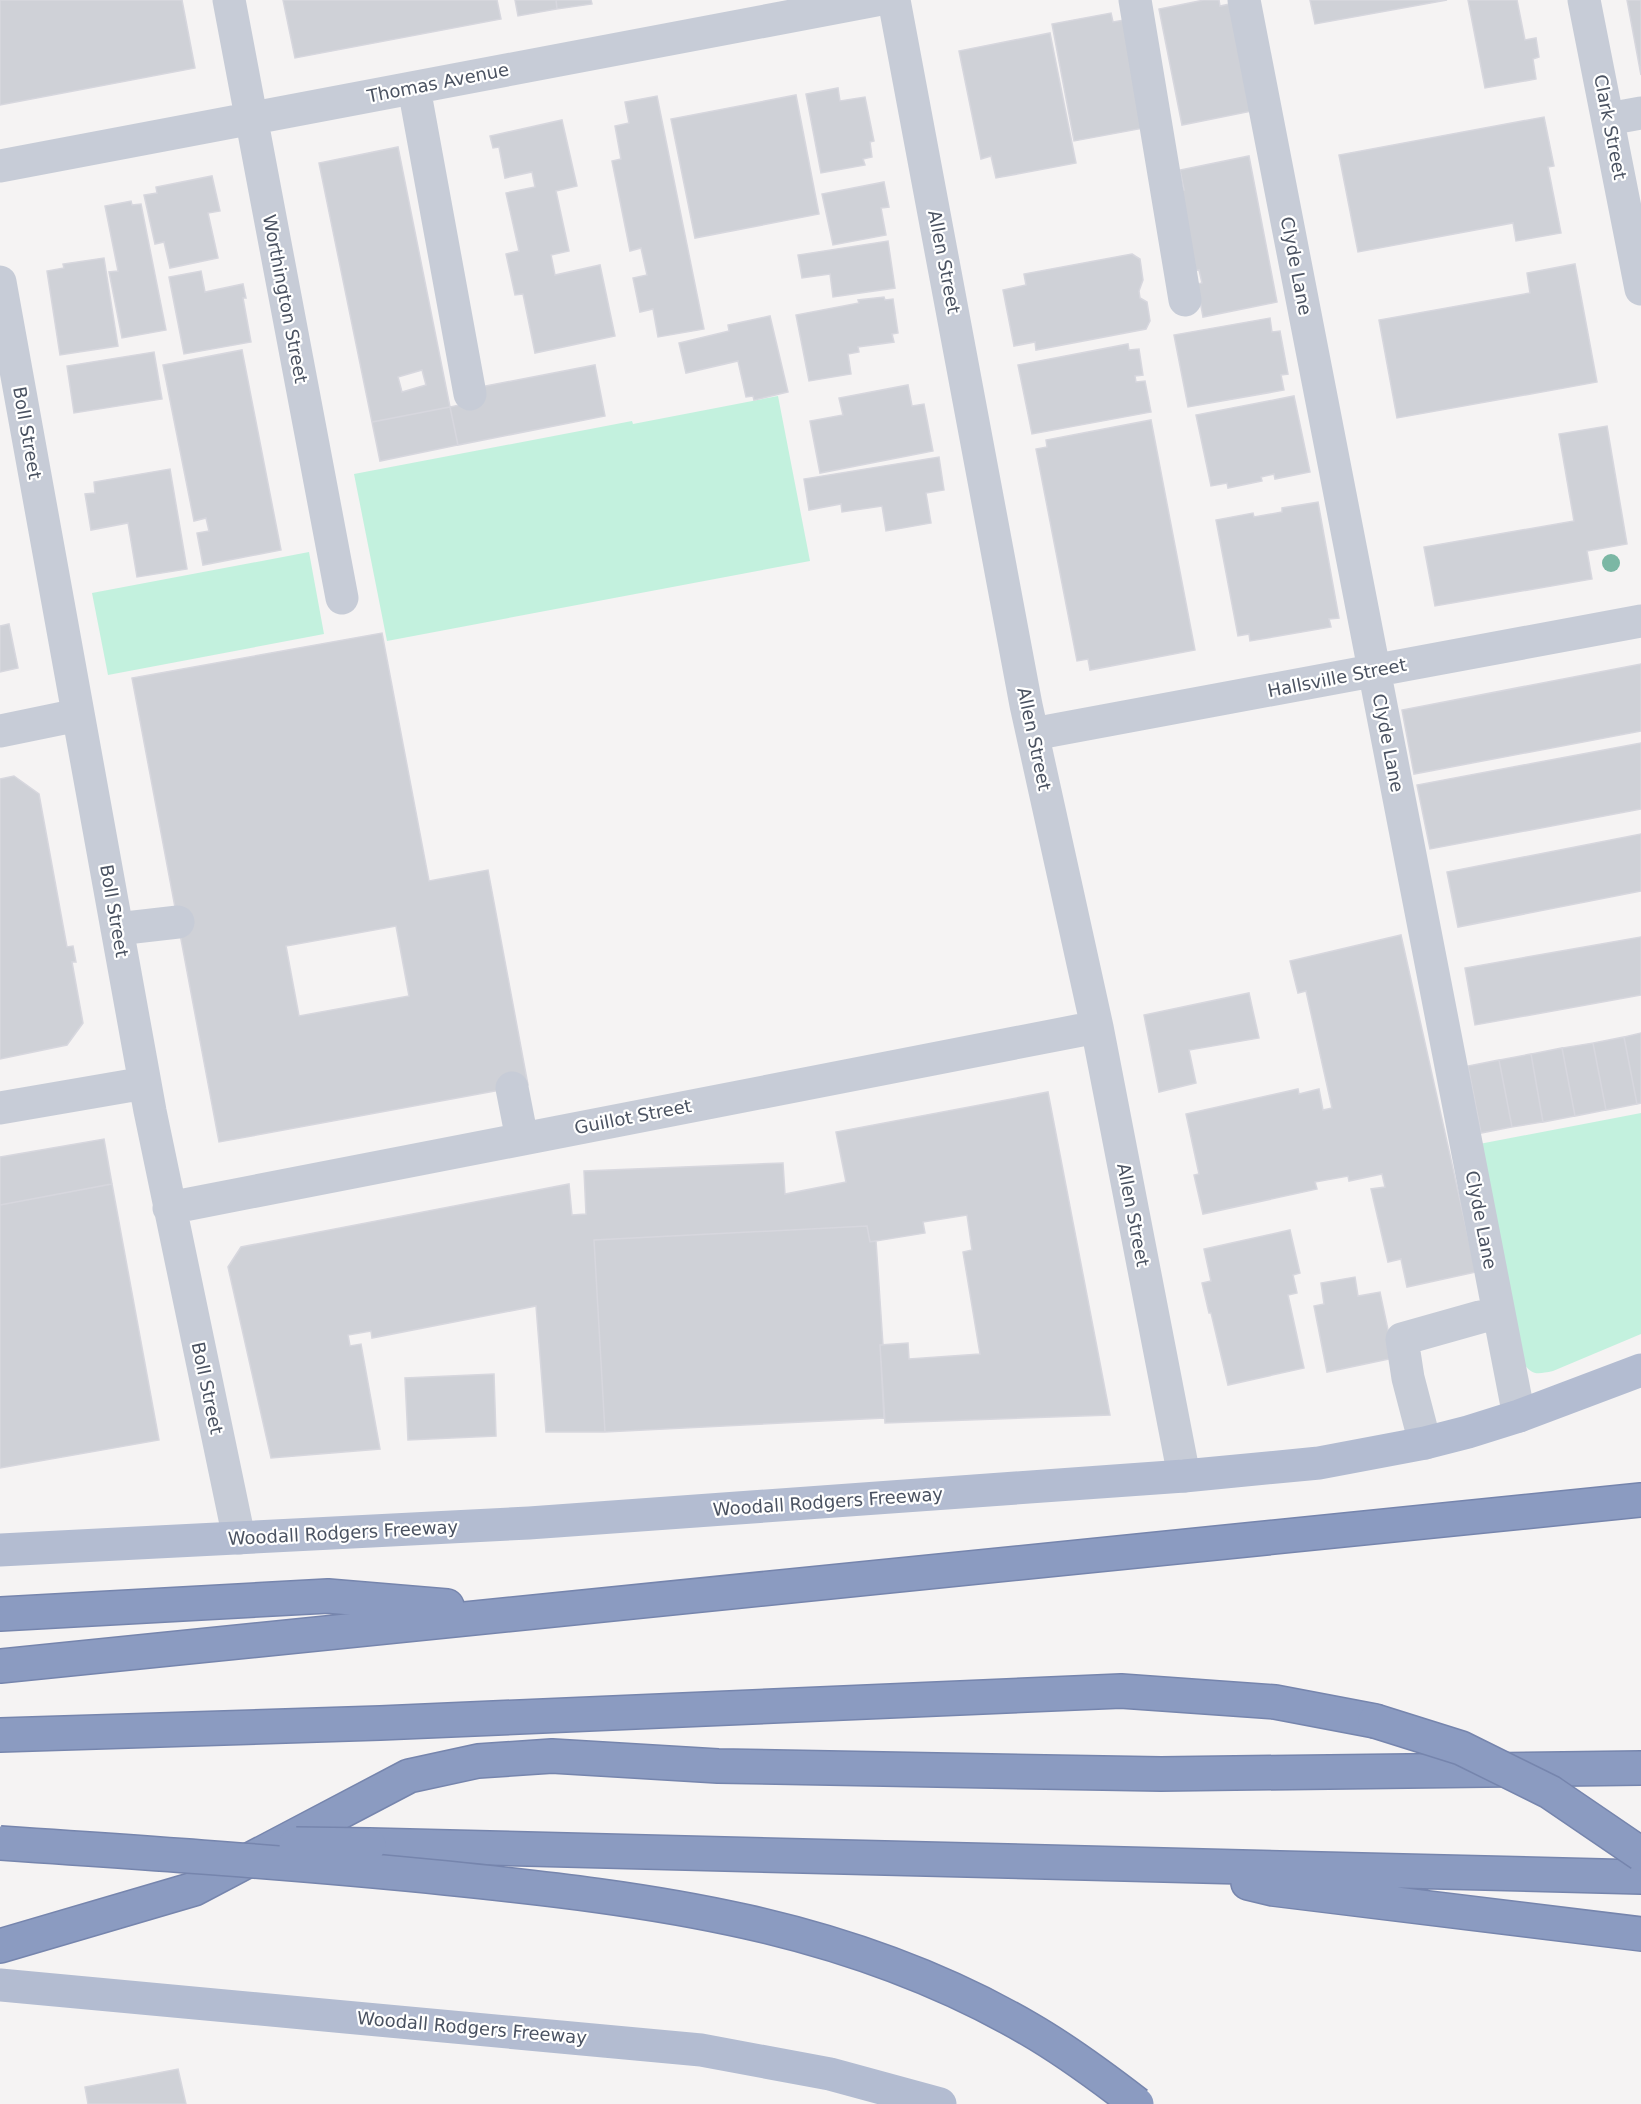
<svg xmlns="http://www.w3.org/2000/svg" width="1641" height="2104" font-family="'DejaVu Sans',sans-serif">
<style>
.green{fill:#c3f1de}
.building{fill:#cfd1d7;stroke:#d7d7de;stroke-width:1.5;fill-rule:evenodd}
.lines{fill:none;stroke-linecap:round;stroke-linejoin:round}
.highway-casing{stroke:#7685ad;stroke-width:36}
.minor{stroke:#c7ccd7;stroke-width:33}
.major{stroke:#b3bcd1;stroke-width:33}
.highway{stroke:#8b9bc1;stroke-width:33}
.highway-bridge-casing{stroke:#7685ad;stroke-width:36;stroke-linecap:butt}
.highway-bridge{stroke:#8b9bc1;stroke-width:33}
.tree{fill:#7bb7a4}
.labels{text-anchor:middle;stroke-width:4.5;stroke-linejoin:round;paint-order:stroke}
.street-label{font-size:18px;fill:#4a5261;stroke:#fff}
</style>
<rect width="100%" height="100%" fill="#f5f3f3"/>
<path class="green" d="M778 396 810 561 387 641 354 474 632 421 633 424Z
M309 552 324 634 108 675 92 593Z
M1641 1113V1334L1553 1371C1531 1376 1531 1373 1518 1356L1474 1145Z"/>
<path class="building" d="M0 0H182L195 68 0 105Z
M283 0H497L501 19 295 58Z
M515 0H556L557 9 518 16Z
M556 0H591L592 4 557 9Z
M1204 0H1219L1220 6 1230 4 1252 111 1182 125 1159 9Z
M1310 0H1447L1315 24Z
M1468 0H1517L1525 40 1536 38 1539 57 1533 59 1536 79 1485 88Z
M1627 0H1641V75Z
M1111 13 1113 22 1124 20 1144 128 1074 141 1052 24Z
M1050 33 1076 163 996 178 991 156 981 159 959 51Z
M838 88 840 101 865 97 874 141 870 142 872 157 863 159 865 165 821 173 806 94Z
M796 95 819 214 695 238 671 119Z
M657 96 704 329 658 337 653 309 640 312 633 278 647 275 641 248 630 251 612 161 621 159 615 126 629 123 625 102Z
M1544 117 1554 166 1548 167 1561 233 1516 241 1513 223 1358 252 1339 155Z
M562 120 577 186 556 191 569 251 551 255 555 275 600 265 615 336 535 353 523 294 515 295 506 254 519 251 506 193 535 187 532 172 505 178 499 147 493 148 490 136Z
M398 147 450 407 372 422 319 163ZM422 370 426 385 402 392 398 377Z
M1249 156 1277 302 1203 317 1197 284 1202 283 1199 270 1194 271 1181 190H1184L1180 170Z
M212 176 220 211 208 213 218 258 170 268 164 242 155 244 144 195 157 193 156 187Z
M884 182 889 207 881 208 886 235 833 245 822 194Z
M131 201 132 205 141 204 166 330 122 338 109 272 118 271 105 206Z
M888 241 895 288 833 297 830 274 802 278 798 255Z
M1132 254 1140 259 1143 280 1139 291 1140 298 1147 302 1150 321 1146 329 1036 350 1035 342 1014 346 1003 290 1026 285 1024 274Z
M104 258 118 346 60 355 47 271 64 268 63 264Z
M1575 264 1597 382 1397 418 1379 320 1530 293 1527 273Z
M201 271 205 292 243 284 246 298H243L251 342 184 354 169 277Z
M884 297 885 300 893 299 898 333 892 334 894 342 858 347 859 352 848 354 851 374 809 381 796 315 859 303 858 300Z
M770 316 788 392 754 400 753 396 746 397 738 361 686 373 679 343 729 331 728 325Z
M1270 318 1272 332 1280 331 1288 374 1281 375 1284 390 1188 407 1174 335Z
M1128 344 1129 350 1139 349 1143 375 1135 376 1136 382 1145 381 1151 412 1032 434 1018 365Z
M242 350 281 550 203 565 197 533 209 531 206 518 194 521 163 365Z
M154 352 162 399 74 413 67 366Z
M595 365 605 416 458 445 450 407 482 400 480 387Z
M908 385 912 406 924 404 933 451 820 473 810 421 843 415 839 398Z
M1294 396 1310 472 1275 479 1274 474 1261 477 1262 481 1228 488 1227 483 1211 486 1196 415Z
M450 407 458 445 380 461 372 422Z
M1151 420 1195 650 1090 670 1088 659 1077 661 1036 449 1047 447 1046 440Z
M1607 426 1627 544 1587 551 1592 579 1435 606 1424 547 1574 521 1559 434Z
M939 457 944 490 926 493 931 523 886 531 882 506 842 512 841 504 809 510 804 479Z
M170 469 187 569 137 577 128 523 91 530 85 494 95 493 94 482Z
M1318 502 1339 618 1329 619 1331 627 1250 641 1249 634 1238 636 1216 520 1253 513 1254 517 1282 512V508Z
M9 624 18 668 0 672V626Z
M382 633 429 881 488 870 528 1085 219 1142 132 678ZM396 926 409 996 299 1016 286 946Z
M1641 664V731L1414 774 1402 710Z
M1641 743V809L1430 849 1417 785Z
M14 776 39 794 67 947 73 946 76 962H72L83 1023 67 1045 0 1059V779Z
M1641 834V891L1458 927 1447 872Z
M1401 935 1476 1272 1407 1287 1401 1259 1388 1262 1371 1189 1385 1187 1382 1174 1349 1181 1348 1176 1315 1182 1317 1189 1203 1214 1194 1175 1199 1174 1186 1114 1298 1089 1299 1094 1319 1089 1323 1110 1332 1108 1306 991 1298 993 1290 961Z
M1641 937V995L1475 1025 1465 968Z
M1249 993 1259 1038 1189 1050 1196 1083 1159 1092 1144 1015Z
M1641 1033V1103L1637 1104 1624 1037Z
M1624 1037 1637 1104 1606 1110 1593 1043Z
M1593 1043 1606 1110 1575 1116 1562 1048Z
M1562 1048 1575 1116 1543 1122 1531 1054Z
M1531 1054 1543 1122 1512 1127 1499 1060Z
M1499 1060 1512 1127 1481 1133 1468 1066Z
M1048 1092 1110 1415 885 1423 880 1345 908 1343 909 1359 980 1354 963 1252 972 1250 967 1215 923 1222 925 1233 870 1242 867 1226 594 1240 605 1432H546L536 1306 372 1338 371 1331 348 1335 350 1346 361 1344 380 1449 271 1458 228 1267 241 1247 569 1184 572 1215 586 1214 584 1171 783 1163 785 1194 846 1182 836 1132Z
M104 1139 112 1184 0 1205V1157Z
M112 1184 159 1440 0 1468V1205Z
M867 1226 870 1242 876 1241 883 1345H880L884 1418 605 1432 594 1240Z
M1290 1230 1300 1273 1293 1275 1297 1293 1288 1295 1304 1368 1228 1385 1211 1313H1209L1202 1283 1211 1281 1204 1249Z
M1355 1277 1358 1296 1380 1292 1394 1358 1327 1372 1314 1306 1324 1304 1321 1283Z
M494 1374 496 1436 408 1440 405 1378Z
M178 2069 186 2104H88L85 2087Z"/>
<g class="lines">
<g class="highway-casing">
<path id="highway" d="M0 1614 328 1596 447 1606
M0 1666 1641 1500
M0 1735 380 1723 1121 1691 1275 1702 1375 1721
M369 1845 1641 1877
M1248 1883 1273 1889 1641 1934
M0 1946 194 1889 409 1776 478 1761 552 1756 718 1766 1161 1774 1641 1768"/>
</g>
<path class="minor" d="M229 0 342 598
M894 0 1026 705 1097 1027 1184 1476
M1135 0 1185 300
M1244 0 1519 1416
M1584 0 1641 289
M414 88 470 394
M1608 119 1641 113
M0 166 876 0
M0 282 150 1111 239 1538
M0 731 78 715
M1033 734 1641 621
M117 929 178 922
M512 1088 522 1139
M0 1108 145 1083
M169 1208 1097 1027
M1425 1443 1408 1378 1402 1339 1480 1317 1499 1314"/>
<path class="major" d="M0 1550 529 1523 1184 1476 1319 1463 1425 1443 1468 1432 1519 1416 1641 1370
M0 1985 701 2050 830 2074 940 2104"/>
<use href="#highway" class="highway"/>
<g class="highway-bridge-casing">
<path id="highway-bridge" d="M1375 1721 1461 1748 1550 1792 1641 1854
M0 1843C149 1853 297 1863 446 1878 651 1899 847 1923 1029 2029 1067 2051 1102 2077 1137 2104
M296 1844 369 1845"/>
</g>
<use href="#highway-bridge" class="highway-bridge"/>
</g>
<circle class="tree" cx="1611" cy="563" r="9"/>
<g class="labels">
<g class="street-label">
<text transform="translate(438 83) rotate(-11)" y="6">Thomas Avenue</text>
<text transform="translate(1610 127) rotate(79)" y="6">Clark Street</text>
<text transform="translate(944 262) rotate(79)" y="6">Allen Street</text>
<text transform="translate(1296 266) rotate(79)" y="6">Clyde Lane</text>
<text transform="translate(285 299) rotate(79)" y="6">Worthington Street</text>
<text transform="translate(27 433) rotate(80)" y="6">Boll Street</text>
<text transform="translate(1337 678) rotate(-11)" y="6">Hallsville Street</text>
<text transform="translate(1034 739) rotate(78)" y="6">Allen Street</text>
<text transform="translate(1388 743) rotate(79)" y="6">Clyde Lane</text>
<text transform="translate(114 911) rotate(80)" y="6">Boll Street</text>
<text transform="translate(633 1117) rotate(-11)" y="6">Guillot Street</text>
<text transform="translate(1133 1215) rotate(79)" y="6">Allen Street</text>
<text transform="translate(1481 1220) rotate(79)" y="6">Clyde Lane</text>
<text transform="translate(207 1388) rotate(78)" y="6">Boll Street</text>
<text transform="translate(828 1502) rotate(-4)" y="6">Woodall Rodgers Freeway</text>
<text transform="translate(343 1533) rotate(-3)" y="6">Woodall Rodgers Freeway</text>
<text transform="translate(472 2028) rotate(5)" y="6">Woodall Rodgers Freeway</text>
</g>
</g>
</svg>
